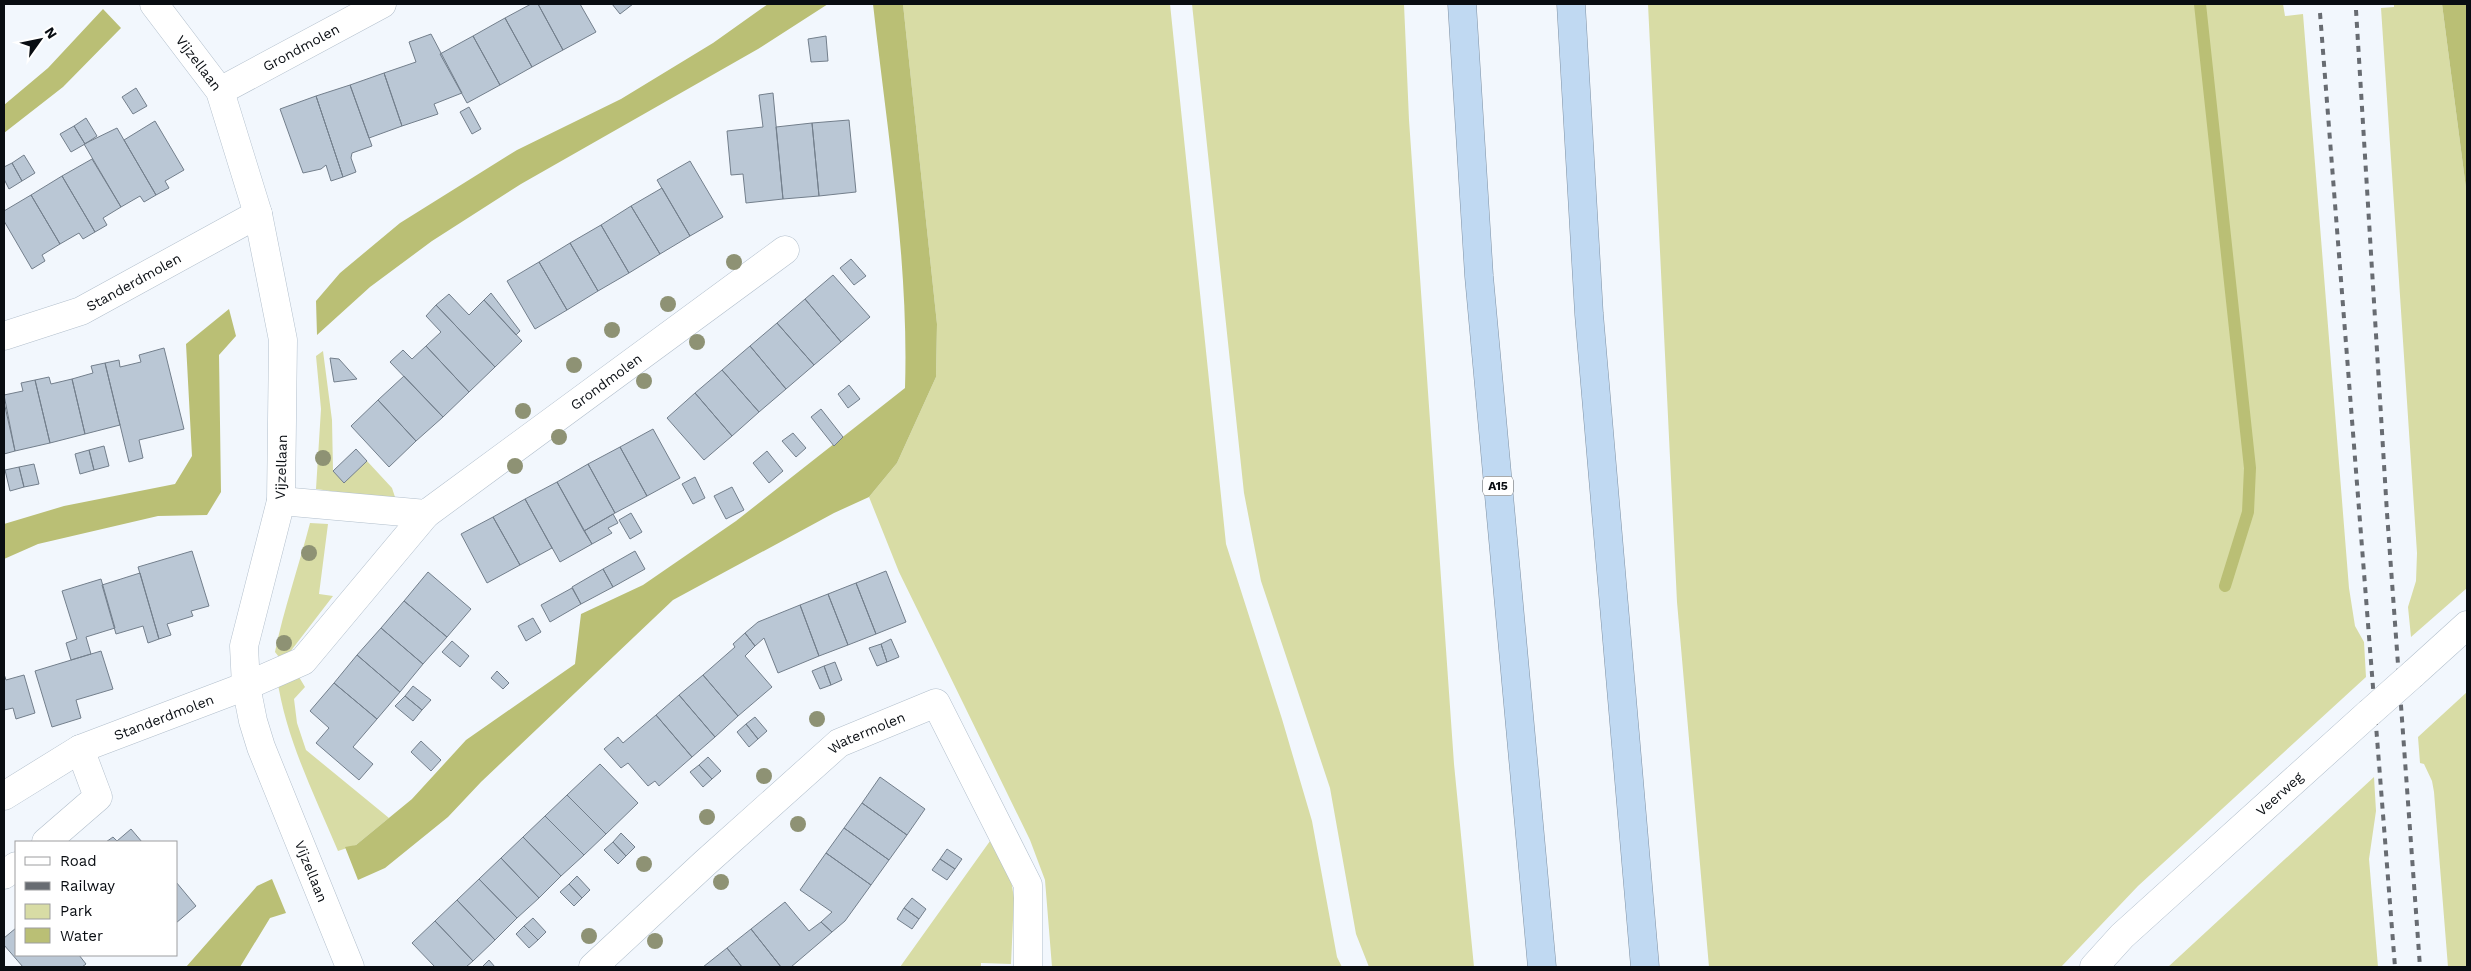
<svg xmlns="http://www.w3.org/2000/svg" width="2471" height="971" font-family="'Work Sans',sans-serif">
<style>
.green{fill:#d8dca5}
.water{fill:#babf75}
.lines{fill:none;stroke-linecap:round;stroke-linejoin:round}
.stream{stroke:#babf75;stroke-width:12}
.building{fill:#bac7d5;stroke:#737f8c}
.minor-casing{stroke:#b2bfcc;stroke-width:29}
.highway-casing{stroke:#8092a4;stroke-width:29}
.minor{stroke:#fff;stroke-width:28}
.highway{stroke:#c0d9f2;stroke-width:28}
.rail{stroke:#686c72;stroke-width:4;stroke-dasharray:6 6;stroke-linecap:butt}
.minor-bridge-casing{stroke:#b2bfcc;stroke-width:29;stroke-linecap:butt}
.minor-bridge{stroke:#fff;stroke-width:28}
.tree{fill:#8e9274}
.labels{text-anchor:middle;stroke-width:4;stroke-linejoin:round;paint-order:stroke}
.shield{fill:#fff;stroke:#535659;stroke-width:1}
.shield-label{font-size:12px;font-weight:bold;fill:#090d12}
.street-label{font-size:14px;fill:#090d12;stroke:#fff}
</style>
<rect width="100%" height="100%" fill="#f2f7fd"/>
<path class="green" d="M903 4H1170L1226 544 1282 719 1312 821 1337 957 1342 967H1052L1045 880 1030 840 899 572 869 497 897 463 936 377 937 324Z
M1192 4H1404L1409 120 1454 764 1474 967H1369L1356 934 1330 788 1261 581 1244 493Z
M1648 4H2283L2285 16 2303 14 2349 588 2355 626 2364 642 2366 677 2138 886 2061 967H1709L1677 602Z
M2394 4H2442L2467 196V588L2411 637 2408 607 2416 581 2417 553 2381 8 2394 7Z
M323 351 332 420 333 471 344 482 367 461 392 488 396 500 316 489 321 409 316 356Z
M310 523 328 524 319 594 333 596 290 652 279 657 275 652C284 608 299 566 310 523Z
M299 677 305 687 294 699 297 723 306 750 389 818 356 845 338 851C314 794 286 739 277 678Z
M2467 692V967H2448L2434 792 2432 781 2424 764 2420 763 2418 737Z
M2374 777 2376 811 2369 859 2378 967H2168Z
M990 841 1011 880 1014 898 1011 964 981 963V967H900Z"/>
<path class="water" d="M768 4H828L758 49 521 184 432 241 370 287 317 335 316 301 340 273 400 223 517 150 621 99 713 43Z
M873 4H903L937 324 936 377 897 463 869 497 834 513 673 600 481 782 448 817 385 868 358 880 345 847 356 845 412 799 466 740 575 664 581 614 643 585 736 521 905 388C909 262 887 130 873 4Z
M2442 4H2467V196Z
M103 9 121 28 63 87 4 133V105L48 68Z
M229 309 236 336 219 355 221 492 207 515 158 516 38 544 4 559V524L64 506 175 484 192 456 186 344Z
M272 879 286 913 270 918 240 967H186L257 886Z"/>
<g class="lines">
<path class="stream" d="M2200 4 2250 468 2248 512 2225 586"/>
</g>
<path class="building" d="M531 4H538L563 50 532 67 505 18Z
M538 4H580L596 32 563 50Z
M612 4H633L620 14Z
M505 18 532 67 500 85 473 36Z
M431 34 462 93 434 104 438 114 402 126 384 73 416 62 409 42Z
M473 36 500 85 467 103 440 54Z
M826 36 828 61 811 62 808 39Z
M384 73 402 126 369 138 350 85Z
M350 85 372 146 352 153 351 158 356 172 343 177 316 96Z
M136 88 147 106 133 114 122 97Z
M773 93 783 199 746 203 743 174 731 175 727 131 763 127 759 95Z
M316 96 343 177 331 181 326 165 321 169 303 173 280 109Z
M469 107 481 129 472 134 460 112Z
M86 118 97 136 85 144 74 126Z
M849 120 856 192 819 196 812 123Z
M155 121 184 170 165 181 169 188 156 195 124 140Z
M812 123 819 196 783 199 776 127Z
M74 126 85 144 71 152 60 134Z
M117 128 156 195 144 202 140 196 121 207 84 144Z
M24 155 35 173 22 181 12 163Z
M92 159 121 207 103 218 107 225 95 232 62 176Z
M690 161 723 217 690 236 657 180Z
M12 163 22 181 9 189 4 179V167Z
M62 176 95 232 83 239 79 233 60 244 31 195Z
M662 188 690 236 660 254 631 206Z
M31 195 60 244 42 255 45 261 32 269 4 221V211Z
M631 206 660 254 629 273 601 225Z
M601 225 629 273 598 291 570 243Z
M570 243 598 291 567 310 539 262Z
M851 259 866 276 854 285 840 268Z
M539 262 567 310 535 329 507 281Z
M833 275 870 317 841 342 805 299Z
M491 293 520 331 516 335 484 300Z
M449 294 469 315 484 300 522 341 495 367 436 305Z
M805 299 841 342 814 365 777 323Z
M436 305 495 367 469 392 426 346 441 332 426 316Z
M777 323 814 365 786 389 750 346Z
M426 346 469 392 443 417 390 362 403 350 412 359Z
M750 346 786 389 759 412 722 370Z
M164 348 184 429 139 440 143 458 129 462 105 363 119 360 120 367 141 362 139 355Z
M330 358 339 359 357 379 334 382Z
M105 363 120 425 85 434 72 379 93 373 91 366Z
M722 370 759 412 732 436 695 393Z
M404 376 443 417 416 441 378 400Z
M49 377 51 384 72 379 85 434 50 443 35 380Z
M35 380 50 443 15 451 4 395 23 391 21 383Z
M849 385 860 399 848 408 838 394Z
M695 393 732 436 704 460 667 418Z
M378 400 416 441 389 467 351 426Z
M4 402 15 451 4 454Z
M821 409 843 437 834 446 811 417Z
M653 429 680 478 647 496 620 447Z
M793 433 806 448 796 457 782 441Z
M104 446 109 466 94 470 89 450Z
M620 447 647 496 615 513 588 464Z
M356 449 367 461 344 483 333 471Z
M89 450 94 470 80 474 75 454Z
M767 451 783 471 769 483 753 463Z
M34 464 39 484 24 487 19 467Z
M588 464 615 513 584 531 557 482Z
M19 467 24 487 10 491 5 470Z
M695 477 705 498 693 504 682 484Z
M557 482 592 544 560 562 525 499Z
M732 487 744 510 726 519 714 496Z
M525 499 552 548 520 565 493 517Z
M631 513 642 532 630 539 619 520Z
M613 514 618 523 608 528 612 533 592 544 584 531Z
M493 517 520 565 487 583 461 534Z
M192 551 209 606 191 611 193 616 167 624 171 635 159 639 138 567Z
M635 551 645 569 613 587 603 569Z
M603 569 613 587 581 604 572 587Z
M886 571 906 622 876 634 856 583Z
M428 572 471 609 447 637 404 601Z
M140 573 159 639 148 643 143 626 116 634 102 585Z
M101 579 115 628 86 637 91 654 71 660 66 643 77 639 62 591Z
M856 583 876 634 848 645 828 594Z
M572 588 581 604 550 622 541 605Z
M828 594 848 645 819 656 800 605Z
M404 601 447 637 423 664 381 628Z
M800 605 819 656 778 673 764 638 755 646 745 633 758 622Z
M533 618 541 632 526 641 518 626Z
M381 628 423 664 400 692 357 655Z
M745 633 755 646 745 656 772 687 738 716 703 675 735 647 733 644Z
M891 639 899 657 887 662 881 644Z
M452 641 469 656 460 667 442 652Z
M881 644 887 662 877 666 869 648Z
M101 651 113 689 76 700 81 718 52 727 35 671Z
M357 655 400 692 377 719 334 683Z
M835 662 842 680 831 685 824 666Z
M824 666 831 685 820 689 812 671Z
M497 671 509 683 503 689 491 678Z
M4 674 6 680 24 675 35 713 16 719 13 708 4 710Z
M703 675 738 716 715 737 679 695Z
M334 683 377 719 353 747 373 764 359 780 316 743 329 728 310 711Z
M413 686 431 700 422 710 405 696Z
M679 695 715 737 692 757 656 715Z
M405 696 422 710 413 721 395 706Z
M656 715 692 757 659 786 655 781 648 786 628 763 621 768 604 749 618 737 623 743Z
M755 717 767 731 758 739 746 724Z
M746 724 758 739 749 747 737 732Z
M421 741 441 760 431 771 411 752Z
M708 757 721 771 712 779 699 765Z
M600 764 638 803 606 834 567 795Z
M699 765 712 779 703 787 690 772Z
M880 777 925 809 907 835 862 803Z
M567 795 606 834 584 855 545 816Z
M862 803 907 835 889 860 844 828Z
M545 816 584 855 561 876 523 837Z
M844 828 889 860 871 885 826 853Z
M131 829 142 842H106L113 837 117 841Z
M621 833 635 847 626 856 613 842Z
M523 837 561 876 539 898 501 858Z
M613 842 626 856 618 864 604 850Z
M947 849 962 859 955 869 940 859Z
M826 853 871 885 845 921 832 932 821 922 832 912 800 890Z
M501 858 539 898 517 918 479 879Z
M940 859 955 869 947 880 932 870Z
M577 876 590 890 582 898 569 884Z
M479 879 517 918 495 940 457 900Z
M176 882 196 906 176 923Z
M569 884 582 898 574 906 560 892Z
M912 898 926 909 919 919 904 908Z
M457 900 495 940 473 961 435 921Z
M785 902 809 931 821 922 832 932 791 967H781L751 929Z
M904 908 919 919 912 929 897 919Z
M533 918 546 932 538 940 524 926Z
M435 921 473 961 466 967H435L412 943Z
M524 926 538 940 529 948 516 934Z
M16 928V955H79L86 964 82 967H23L4 945V938Z
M751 929 781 967H742L727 948Z
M727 948 742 967H703Z
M489 960 495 967H482Z"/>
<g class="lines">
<g class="minor-casing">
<g id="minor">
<path id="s1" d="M154 4 220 91 258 214 283 340 281 501 244 646 246 686 253 721 261 747 350 967"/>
<path id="s2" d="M220 91 382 4"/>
<path id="s3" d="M4 336 81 311 258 214"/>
<path id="s4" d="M281 501 426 514 785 250"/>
<path d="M2413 674 2467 625"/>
<path id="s5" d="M4 796 80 749 246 686 303 661 426 514"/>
<path d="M46 842 98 797 80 749"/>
<path d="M4 875 16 866"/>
<path id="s6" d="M593 967 705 863 839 743 936 703 1028 885V967"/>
<path id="s7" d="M2094 967 2122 936 2369 713"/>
</g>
</g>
<g class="highway-casing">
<path id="highway" d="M1462 4 1479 276 1542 967
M1571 4 1589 314 1645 967"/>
</g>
<use href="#minor" class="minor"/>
<use href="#highway" class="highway"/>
<path class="rail" d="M2356 10 2387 513 2420 967
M2320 13 2395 967"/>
<g class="minor-bridge-casing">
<path id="minor-bridge" d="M2369 713 2413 674"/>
</g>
<use href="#minor-bridge" class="minor-bridge"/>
</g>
<g class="tree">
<circle cx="734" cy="262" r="8"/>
<circle cx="668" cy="304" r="8"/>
<circle cx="612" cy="330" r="8"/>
<circle cx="697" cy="342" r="8"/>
<circle cx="574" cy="365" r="8"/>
<circle cx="644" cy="381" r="8"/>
<circle cx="523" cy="411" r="8"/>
<circle cx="559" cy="437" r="8"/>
<circle cx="323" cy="458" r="8"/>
<circle cx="515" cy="466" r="8"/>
<circle cx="309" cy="553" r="8"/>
<circle cx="284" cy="643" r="8"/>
<circle cx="817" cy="719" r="8"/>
<circle cx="764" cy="776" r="8"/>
<circle cx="707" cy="817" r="8"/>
<circle cx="798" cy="824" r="8"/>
<circle cx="644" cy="864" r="8"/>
<circle cx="721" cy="882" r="8"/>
<circle cx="589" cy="936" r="8"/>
<circle cx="655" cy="941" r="8"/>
</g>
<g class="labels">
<rect class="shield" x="1483" y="476.5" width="30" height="19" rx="4"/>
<g class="shield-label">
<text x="1498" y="490">A15</text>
</g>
<g class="street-label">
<text dy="5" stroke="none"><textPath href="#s2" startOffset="92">Grondmolen</textPath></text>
<text dy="5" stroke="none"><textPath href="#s1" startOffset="74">Vijzellaan</textPath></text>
<text dy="5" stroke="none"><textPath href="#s3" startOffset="141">Standerdmolen</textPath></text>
<text dy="5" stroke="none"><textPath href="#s4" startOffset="369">Grondmolen</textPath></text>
<text transform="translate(281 467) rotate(-88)" y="5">Vijzellaan</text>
<text dy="5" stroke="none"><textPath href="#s5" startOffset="179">Standerdmolen</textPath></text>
<text dy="5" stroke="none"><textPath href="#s6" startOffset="362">Watermolen</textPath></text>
<text dy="5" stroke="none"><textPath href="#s7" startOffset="254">Veerweg</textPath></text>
<text dy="5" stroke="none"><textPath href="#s1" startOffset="914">Vijzellaan</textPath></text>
</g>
</g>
<rect width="2471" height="971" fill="none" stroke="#090d12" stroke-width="10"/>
<rect x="15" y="841" width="162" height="115" fill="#ffffff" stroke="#9d9ea0"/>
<rect x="25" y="857" width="25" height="8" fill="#ffffff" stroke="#9d9ea0"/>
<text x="60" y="866" font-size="15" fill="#090d12">Road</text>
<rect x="25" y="882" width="25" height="8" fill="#686c72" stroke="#9d9ea0"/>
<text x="60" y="891" font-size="15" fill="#090d12">Railway</text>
<rect x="25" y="904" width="25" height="15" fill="#d8dca5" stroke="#9d9ea0"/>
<text x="60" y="916" font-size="15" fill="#090d12">Park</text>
<rect x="25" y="928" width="25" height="15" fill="#babf75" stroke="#9d9ea0"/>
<text x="60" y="941" font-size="15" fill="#090d12">Water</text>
<g transform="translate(40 40) rotate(57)" stroke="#ffffff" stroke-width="4" paint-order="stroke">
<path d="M0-4L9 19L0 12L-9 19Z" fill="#090d12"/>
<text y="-8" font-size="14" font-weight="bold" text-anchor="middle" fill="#090d12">N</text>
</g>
</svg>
